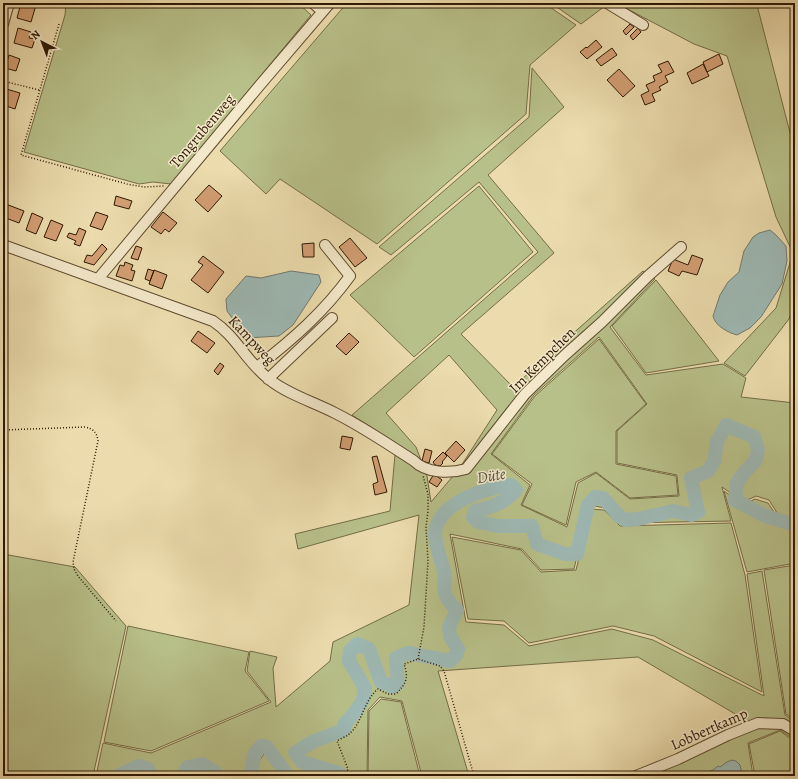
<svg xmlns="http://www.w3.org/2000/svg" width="798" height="779" font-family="Alegreya,serif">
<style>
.green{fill:#b8c089;stroke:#746c46;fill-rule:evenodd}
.water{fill:#9eb9b5;stroke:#72796e}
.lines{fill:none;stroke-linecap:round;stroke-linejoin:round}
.river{stroke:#9eb9b5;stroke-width:14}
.building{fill:#d39e74;stroke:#2f1803}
.minor-casing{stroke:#5e492e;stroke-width:12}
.path{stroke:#2f1803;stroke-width:1.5;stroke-dasharray:1 2;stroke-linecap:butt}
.minor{stroke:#f3e8ca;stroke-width:10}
.labels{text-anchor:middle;stroke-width:3;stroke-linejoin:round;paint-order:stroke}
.street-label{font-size:15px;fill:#2f1803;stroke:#f3e8ca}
.water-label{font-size:16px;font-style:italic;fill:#565041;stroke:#f3e8ca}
</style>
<rect width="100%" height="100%" fill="#ecdcad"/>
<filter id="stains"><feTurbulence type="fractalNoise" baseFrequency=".005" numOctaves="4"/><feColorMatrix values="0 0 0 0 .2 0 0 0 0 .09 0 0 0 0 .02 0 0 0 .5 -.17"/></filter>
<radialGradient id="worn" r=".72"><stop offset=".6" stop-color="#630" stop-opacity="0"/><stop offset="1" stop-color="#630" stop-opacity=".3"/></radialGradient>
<path class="green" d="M66 3H298L311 15 171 184 153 182 139 184 24 152 65 15Z
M347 3H544L576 25 530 65 526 114 377 244 280 179 266 194 220 151Z
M551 3H609L581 24Z
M616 3H758L757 5 795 152V303L789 319 745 376 724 363 776 308 793 253 776 217 727 56 694 44Z
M532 68 564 107 488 175 554 253 461 334 513 387 643 271 655 279 610 327 646 375 723 364 746 378 741 397 795 403V523L793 524H788L779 516 769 500 756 496 743 502 722 487 731 521 622 523 605 508 589 505 574 569 541 570 522 549 450 534 466 622 504 625 529 646 612 629 653 640 764 696 747 574 762 571 785 715 795 722V740L780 730 748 743 753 776H645L754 725 638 657 438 671 469 776H422L402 701 380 697 368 710 367 776H292L284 765 265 749 255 764 252 776H213L202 766 194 768 186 776H144L140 771 128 769 123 776H96L103 743 151 753 271 702 247 671 250 651 277 657 273 668 276 707 330 661 333 642 409 605 419 515 298 549 295 534 390 511 396 443 352 415 538 252 479 182 391 255 379 247 529 117ZM599 337 647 404 617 431V463L677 475 679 496 630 499 596 473 578 483 567 527 521 505 530 485 491 454 534 395ZM449 355 497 410 459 469 431 502 427 476 416 447 386 413Z
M479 186 533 252 414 357 350 295Z
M656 280 719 361 646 373 612 326Z
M599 339 646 404 616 431V464L676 476 678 495 630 498 596 472 576 482 566 525 522 505 532 484 492 454 535 396Z
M724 491 743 505 755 499 768 503 780 521 787 526 795 525V563L747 572Z
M591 509 604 510 620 526 731 523 745 575 762 692 654 636 613 626 529 643 504 621 468 619 452 537 521 550 541 572 576 570Z
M3 554 75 567 126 626 93 776H3Z
M795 565V720L786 714 764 570Z
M128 626 249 652 245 671 269 701 151 751 104 742Z
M381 699 401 702 420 776H368L369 711Z
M780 731 795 742V776H755L749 744Z
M266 751 280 765 289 776H253L255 767Z"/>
<path class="water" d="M770 230 776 235 786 246 787 261 782 284 761 317 750 328 737 335C729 333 715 326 713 316L720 295 728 282 739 272 744 251 753 237 759 233Z
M291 271 319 275 321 282 293 325 279 336 247 338 227 311 226 299 246 276 261 278Z
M732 760 736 761 740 765 742 774 738 776H705L703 774 713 770 718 766 720 767 727 762Z"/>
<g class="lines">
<path class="river" d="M119 776V775L139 766 148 769 152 776
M182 776 188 767 202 764 215 772 218 776
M250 776 255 753 261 746 267 747 288 776
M338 776 339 773 302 762 295 753 312 742 344 730V725L356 711 363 700 365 688 349 661 350 651 357 644 369 649 381 682 393 687 398 683 396 658 408 653 450 661 456 655 458 649 450 636 449 627 457 610C453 606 446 600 445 593 443 586 446 579 444 572 442 562 434 541 435 533 438 502 486 488 511 485L516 490C505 503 492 507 475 511L473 517 478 522 498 526H532L537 544 565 554H577L588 505 595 497 603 498 620 517 626 520 638 519 673 511 692 515 698 512 691 478 708 471 714 462 717 442 726 425 754 437 758 450 756 460 744 473 737 483 735 500 765 516 792 524 795 521"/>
</g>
<path class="building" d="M21 3H39V6L36 5 31 22 17 18Z
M630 24 634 27 626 35 623 31Z
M18 28 31 32 29 38 35 39 32 48 14 43Z
M638 28 641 32 633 40 630 36Z
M596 40 602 47 587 59 580 52 586 47 587 48Z
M612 48 617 55 601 66 596 60Z
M719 54 723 64 707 72 703 62Z
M9 55 20 59 16 71 5 68Z
M668 61 674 72 665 76 668 82 659 87 661 90 652 94 655 101 645 105 641 95 649 91 646 85 655 81 653 76 662 72 658 65Z
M703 64 709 76 692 84 687 73Z
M619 69 635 86 623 97 607 80Z
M3 88 20 93 15 109 3 105Z
M209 185 222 196 208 212 195 200Z
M116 196 132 201 129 209 114 205Z
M3 203 24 211 19 223 3 217Z
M96 212 108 216 102 230 90 226Z
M163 212 177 223 169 232 165 229 161 234 151 227Z
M32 213 43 218 36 234 26 230Z
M51 220 63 225 56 241 44 237Z
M79 228 86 231 80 246 74 244 76 241 67 237 69 233 76 235Z
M350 238 367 258 355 267 339 247Z
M314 243V257H303L302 244Z
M102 244 107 249 94 265 84 262 87 255 92 256Z
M136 246 142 248 138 260 131 258Z
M692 255 703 259 697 275 682 271 679 276 668 271 673 259 688 265Z
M203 256 224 272 208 293 191 280 203 265 198 262Z
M125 262 133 265 131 270 135 271 132 281 116 276 120 265 124 266Z
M148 269 154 271 150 281 145 279Z
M154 270 167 275 162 289 149 284Z
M198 331 215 343 207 353 191 341Z
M349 333 359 342 346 355 336 346Z
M220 363 224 366 218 375 214 371Z
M342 436 353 438 350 450 340 448Z
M456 441 465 450 454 462 445 453Z
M425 449 432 451 429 463 422 461Z
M443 452 447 456 442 462 443 463 440 466 435 465 433 462Z
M377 456 387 492 375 495 373 484 378 482 372 457Z
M434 474 442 480 437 487 429 482Z"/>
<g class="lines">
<g class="minor-casing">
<path id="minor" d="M313 3 322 11
M607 3 643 25
M3 24 9 3
M3 245 213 321C236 336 248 364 270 380 289 395 314 402 335 413 363 427 388 444 414 461 426 473 449 474 466 469L525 394 565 355 602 322 648 276 681 247
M98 279 260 85 330 3
M257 367C292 340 324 312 350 276L325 245
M268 379 332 318
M636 776 678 759 728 735 758 723 783 724 795 731"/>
</g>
<path class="path" d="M59 24 21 155 127 184 144 187 165 186
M3 81 39 90
M3 430 85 427C94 429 97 433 98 441L73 562 74 569 78 576 116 621
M418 659 424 627 428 561 426 527 428 511V494L423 476
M345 776 348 769 337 741C340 739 345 737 348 735 363 723 363 701 378 689L388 694H396C406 683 409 679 404 664L418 659 440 666 444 671 474 776"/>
<use href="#minor" class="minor"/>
</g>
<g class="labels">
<g class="street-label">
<text transform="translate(202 131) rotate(-50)" y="5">Tongrubenweg</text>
<text transform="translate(252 340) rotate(47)" y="5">Kampweg</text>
<text transform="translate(542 360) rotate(-45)" y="5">Im Kempchen</text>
<text transform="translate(709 729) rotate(-24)" y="5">Lobbertkamp</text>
</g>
<g class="water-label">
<text transform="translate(491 475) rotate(-9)" y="6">Düte</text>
</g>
</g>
<rect width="798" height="779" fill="none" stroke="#ecdcad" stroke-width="16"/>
<rect x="4" y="4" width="790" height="771" fill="none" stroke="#2f1803" stroke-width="2"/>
<rect x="8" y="8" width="782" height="763" fill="none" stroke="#2f1803"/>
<g transform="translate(42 42) rotate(318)" stroke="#f3e8ca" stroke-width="3" paint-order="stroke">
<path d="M0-3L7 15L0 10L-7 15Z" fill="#2f1803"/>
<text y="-6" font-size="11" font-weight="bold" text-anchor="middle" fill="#2f1803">N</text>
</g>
<rect width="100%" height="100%" filter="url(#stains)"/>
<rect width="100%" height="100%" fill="url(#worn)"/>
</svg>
